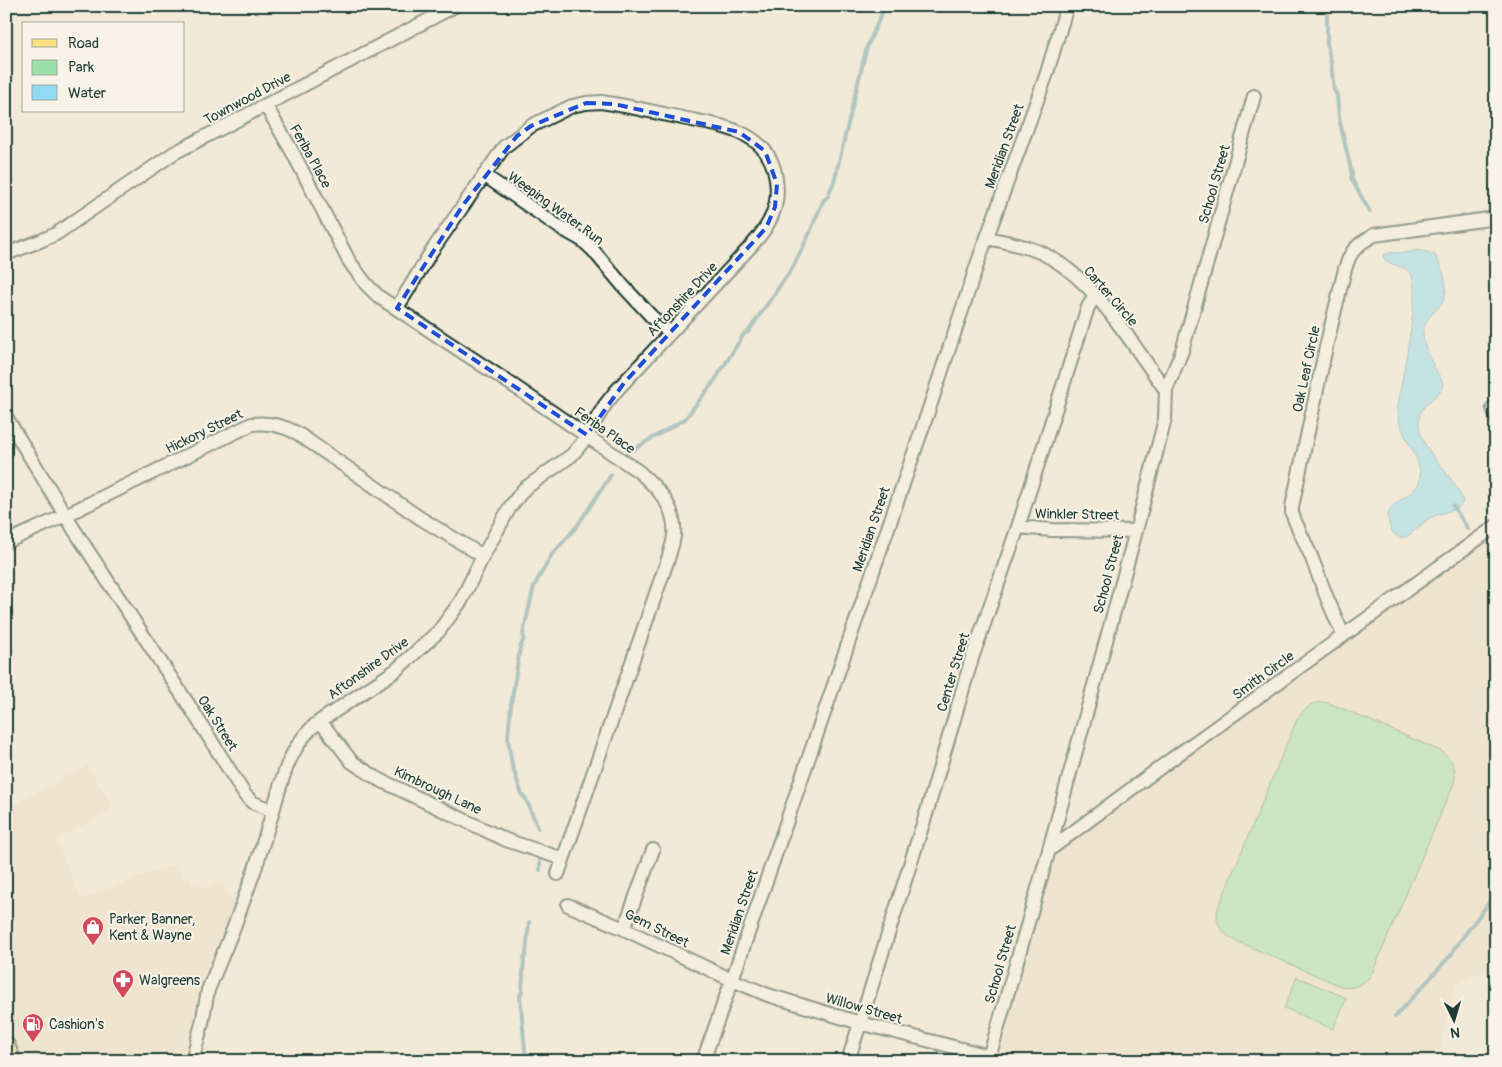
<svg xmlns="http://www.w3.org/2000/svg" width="1502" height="1067" font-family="Pangolin,sans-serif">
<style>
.built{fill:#ecddc2}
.green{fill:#9ddfa9;stroke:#5e8e6e}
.water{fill:#91dbf2;stroke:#639ca6}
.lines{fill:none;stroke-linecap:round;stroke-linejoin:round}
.stream{stroke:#639ca6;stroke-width:4}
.minor-casing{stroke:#1f3d34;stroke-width:16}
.major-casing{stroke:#1f3d34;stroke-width:20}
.minor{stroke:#f7f3e8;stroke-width:12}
.major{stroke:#f9e181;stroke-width:16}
.marked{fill:none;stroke:#1d4ed8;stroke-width:4;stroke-dasharray:10 6;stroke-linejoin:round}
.labels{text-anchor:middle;stroke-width:4;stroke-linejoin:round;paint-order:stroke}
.street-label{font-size:14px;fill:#1f3d34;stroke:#f7f3e8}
.poi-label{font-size:14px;fill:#1f3d34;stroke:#f7f3e8;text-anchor:start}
</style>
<rect width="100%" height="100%" fill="#f2e9d7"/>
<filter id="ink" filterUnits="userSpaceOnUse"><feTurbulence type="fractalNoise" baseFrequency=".02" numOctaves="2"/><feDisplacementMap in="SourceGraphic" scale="10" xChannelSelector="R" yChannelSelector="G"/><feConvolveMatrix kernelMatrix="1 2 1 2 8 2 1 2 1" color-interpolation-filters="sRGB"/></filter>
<g filter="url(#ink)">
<path class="built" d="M1496 529V965L1455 985 1437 1061H990L1051 851Z
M88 766 113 808 56 840 81 899 177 863 185 879H189L193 887 200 884 202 888 222 883 236 907 221 936 201 987 184 1061H20L6 1018V796L11 805Z"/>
<path class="green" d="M1320 702 1329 703 1441 751C1453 759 1457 769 1454 783L1373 971C1367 983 1356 989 1343 987L1234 940C1222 934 1214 922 1218 908L1298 717 1310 705Z
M1297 977 1347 998 1333 1029 1284 1008Z"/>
<path class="water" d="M1419 250 1434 254C1442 267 1452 290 1441 304 1433 314 1424 320 1423 333 1422 347 1436 370 1443 383 1442 398 1419 401 1419 421 1419 453 1454 472 1463 502 1457 512 1445 511 1434 516 1425 520 1416 530 1408 536 1403 538 1398 538 1394 534 1391 531 1390 527 1389 523 1382 500 1418 499 1420 478 1422 461 1405 440 1400 423 1399 419 1399 413 1398 408 1400 383 1422 291 1411 274 1405 264 1388 267 1383 256 1389 251 1395 253 1402 253 1408 253 1414 251 1419 250Z"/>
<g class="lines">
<path class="stream" d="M1327 6V45L1331 63 1334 90 1337 95 1339 118 1352 174 1351 178 1370 212
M629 452 685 419 715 380 744 334 748 332 793 267 808 237 823 201 828 196 834 182 863 62 867 47 885 6
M1453 506 1468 529
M538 828 526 799 522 795 512 765 508 738 511 705 520 648 524 638 523 634 534 586 551 556 577 526 611 475
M540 861V870
M1395 1017 1452 954 1454 949 1491 900 1496 892
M526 1061 520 996 522 991 524 958 526 954 529 922"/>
<g class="minor-casing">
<path id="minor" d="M266 106 293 153 349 261 366 284 379 297 511 384 638 471C658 488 677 508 674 536 673 544 670 552 668 559L558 874
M484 175 559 227 582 240 592 249 624 287 652 317 670 333
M987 238C1006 242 1024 245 1042 253 1096 279 1131 344 1166 390
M6 254 40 241 56 234 174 153 455 6
M1496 407 1493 408 1496 417
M6 417 75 531 192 710 245 795 252 802 273 811 256 866 234 927 208 990 202 1023 192 1061
M1018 527 1052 530 1136 531
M6 542 66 515 252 424C269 422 282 425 297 433L420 518 483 556
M1343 635 1327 598 1311 556 1295 521 1292 513V507L1326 347 1345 269 1349 258 1353 251 1361 243 1374 235 1496 218
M320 721 352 762 378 779 506 840 563 859
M273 811C282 778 291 742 320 721L395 671 439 631 461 601 483 556 510 507 524 489 572 455 582 443 605 405 616 391 752 245C770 225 780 207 776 179 770 130 721 126 682 118 659 113 637 108 614 104L601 102 586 103 572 106 531 126 504 147 431 252 397 308
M1049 850 1169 761 1496 526
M568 905 624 929 732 980 768 995 860 1023 989 1056
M624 929 653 850
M703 1061 732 980 928 412 980 256 1046 76 1067 6
M848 1061 927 811 972 658 1018 527 1088 307 1095 296
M988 1061 1049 850 1136 531 1165 419 1166 390 1182 351 1254 96"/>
</g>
<g class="major-casing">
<path id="major" d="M6 1045 12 1061"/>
</g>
<use href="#minor" class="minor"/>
<use href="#major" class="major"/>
</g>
</g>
<path d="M0 0H1502V1067H0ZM586 103 614 104 739 132 765 151 777 184 775 207 766 228 624 383 587 435 397 308 463 205 517 136 531 126Z" fill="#f2e9d7" fill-opacity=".55" fill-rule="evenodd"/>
<path class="marked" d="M586 103 614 104 739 132 765 151 777 184 775 207 766 228 624 383 587 435 397 308 463 205 517 136 531 126Z"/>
<defs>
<g id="shop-pin" transform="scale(1.125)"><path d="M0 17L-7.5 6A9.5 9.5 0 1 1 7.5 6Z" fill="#d1495b" stroke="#f7f3e8"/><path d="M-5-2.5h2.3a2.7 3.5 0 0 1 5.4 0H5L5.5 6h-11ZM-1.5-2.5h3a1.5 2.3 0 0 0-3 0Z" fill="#fff"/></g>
<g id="pharmacy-pin" transform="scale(1.125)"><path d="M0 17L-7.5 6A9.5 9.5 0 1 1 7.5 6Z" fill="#d1495b" stroke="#f7f3e8"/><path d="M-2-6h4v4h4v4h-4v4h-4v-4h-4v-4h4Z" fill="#fff"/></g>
<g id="fuel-pin" transform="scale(1.125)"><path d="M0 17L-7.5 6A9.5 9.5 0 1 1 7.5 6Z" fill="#d1495b" stroke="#f7f3e8"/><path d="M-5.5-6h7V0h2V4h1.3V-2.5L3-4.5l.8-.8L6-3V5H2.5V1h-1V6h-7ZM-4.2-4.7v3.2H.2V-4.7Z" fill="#fff"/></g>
</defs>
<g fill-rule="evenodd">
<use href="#shop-pin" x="93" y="927"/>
<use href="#pharmacy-pin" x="123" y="980"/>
<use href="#fuel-pin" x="33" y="1024"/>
</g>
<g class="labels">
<g class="street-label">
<text transform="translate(247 98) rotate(-28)" y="5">Townwood Drive</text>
<text transform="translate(1004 146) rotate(-70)" y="5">Meridian Street</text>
<text transform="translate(311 156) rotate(61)" y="5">Feriba Place</text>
<text transform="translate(1214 184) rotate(-74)" y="5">School Street</text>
<text transform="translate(556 208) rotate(36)" y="5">Weeping Water Run</text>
<text transform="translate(1111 296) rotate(49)" y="5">Carter Circle</text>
<text transform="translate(682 299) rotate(-47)" y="5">Aftonshire Drive</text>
<text transform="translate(1306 369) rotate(-78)" y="5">Oak Leaf Circle</text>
<text transform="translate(605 430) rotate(35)" y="5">Feriba Place</text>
<text transform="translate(204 431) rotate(-26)" y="5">Hickory Street</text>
<text transform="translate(1077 514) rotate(1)" y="5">Winkler Street</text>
<text transform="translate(871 529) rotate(-71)" y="5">Meridian Street</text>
<text transform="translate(1108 574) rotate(-75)" y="5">School Street</text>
<text transform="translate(368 668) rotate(-36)" y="5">Aftonshire Drive</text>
<text transform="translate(953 672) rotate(-73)" y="5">Center Street</text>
<text transform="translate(1263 675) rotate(-36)" y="5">Smith Circle</text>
<text transform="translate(218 723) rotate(58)" y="5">Oak Street</text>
<text transform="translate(438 790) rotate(25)" y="5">Kimbrough Lane</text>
<text transform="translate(739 912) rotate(-71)" y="5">Meridian Street</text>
<text transform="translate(657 928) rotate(26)" y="5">Gem Street</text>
<text transform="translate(1000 964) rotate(-74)" y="5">School Street</text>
<text transform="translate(864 1008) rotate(16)" y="5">Willow Street</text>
</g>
<g class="poi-label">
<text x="109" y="924">Parker, Banner,<tspan x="109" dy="16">Kent &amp; Wayne</tspan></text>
<text x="139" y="985">Walgreens</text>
<text x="49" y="1029">Cashion's</text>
</g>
</g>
<rect width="1502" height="1067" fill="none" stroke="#f7f3e8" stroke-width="25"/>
<rect x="12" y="12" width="1477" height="1042" fill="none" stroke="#1f3d34" stroke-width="2" filter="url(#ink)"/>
<rect x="22" y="22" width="162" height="90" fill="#f7f3e8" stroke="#a1aaa0"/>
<rect x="32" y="39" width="25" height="8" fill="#f9e181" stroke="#a1aaa0"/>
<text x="68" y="48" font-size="15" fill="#1f3d34">Road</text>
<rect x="32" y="60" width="25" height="15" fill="#9ddfa9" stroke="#a1aaa0"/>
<text x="68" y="72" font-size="15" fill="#1f3d34">Park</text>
<rect x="32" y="85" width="25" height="15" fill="#91dbf2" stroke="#a1aaa0"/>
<text x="68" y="98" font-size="15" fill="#1f3d34">Water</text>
<g transform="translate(1454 1020) rotate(175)" stroke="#f7f3e8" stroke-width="4" paint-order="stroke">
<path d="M0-4L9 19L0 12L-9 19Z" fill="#1f3d34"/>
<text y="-8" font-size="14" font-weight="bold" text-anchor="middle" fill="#1f3d34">N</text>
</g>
</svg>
